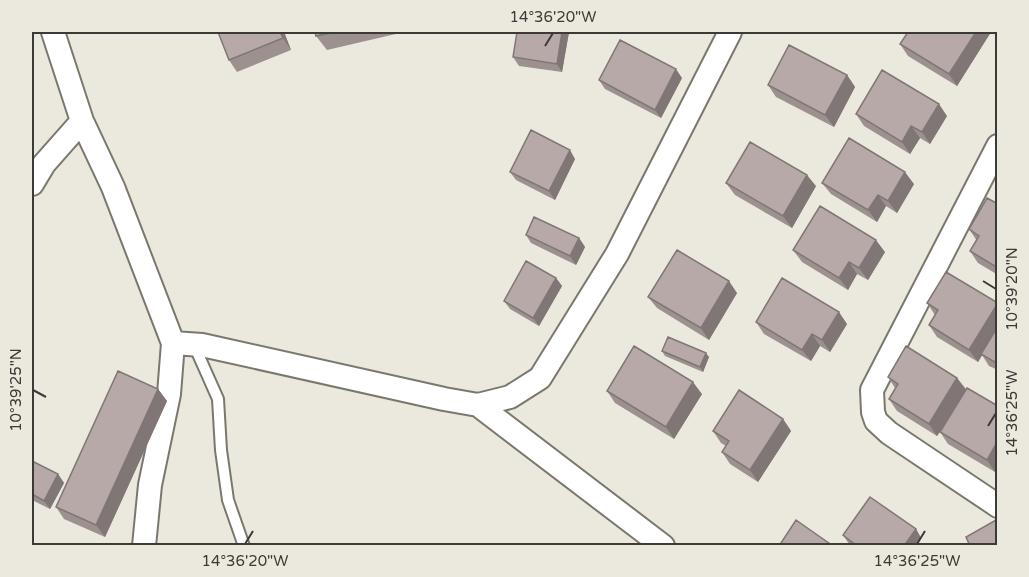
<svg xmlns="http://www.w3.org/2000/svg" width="1029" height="577" font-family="'Varela Round',sans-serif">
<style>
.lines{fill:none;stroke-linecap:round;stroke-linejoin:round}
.lane-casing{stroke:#7a786e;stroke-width:14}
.street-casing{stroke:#7a786e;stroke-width:26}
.lane{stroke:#fff;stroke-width:10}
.street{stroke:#fff;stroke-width:22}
.wall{fill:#9d9190}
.shaded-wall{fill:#7f7675}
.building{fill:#b6a9a7;stroke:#7f7675;stroke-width:1.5}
.ticks{fill:none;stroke:#3b3a36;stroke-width:2}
.neatline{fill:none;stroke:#3b3a36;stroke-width:2}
.ticks-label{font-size:15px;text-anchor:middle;fill:#3b3a36}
</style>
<rect width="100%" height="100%" fill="#ebe9de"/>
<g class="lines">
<g class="lane-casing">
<path id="lane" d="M194 345 218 399 221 450 228 500 244 546"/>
</g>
<g class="street-casing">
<path id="street" d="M53 32 82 121 113 187 173 343 169 394 150 485 144 546
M998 146 872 390 873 412 876 421 889 433 998 506
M32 184 44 164 82 121
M173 343 202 345 444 399 478 405 510 397 540 378 617 254 730 32
M478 405 663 546"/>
</g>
<use href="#lane" class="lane"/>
<use href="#street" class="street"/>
</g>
<path class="wall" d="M284 32 291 50 237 72 229 60Z
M315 32H400V33L327 50 316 36Z
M569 32 562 72 519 66 513 57Z
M991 32 957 86 908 56 900 44Z
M847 75 855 87 834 127 776 97 768 85Z
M682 78 661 118 605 89 599 80Z
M856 114 947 116 930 144 920 138 910 154 864 126Z
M575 159 555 200 516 180 510 172Z
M726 183 816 186 792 228 735 195Z
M822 183 914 184 897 213 886 206 877 222 831 194Z
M998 204V275L978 263 970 251 977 241 969 229Z
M526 235 579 238 585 247 576 265 531 243Z
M793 250 885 252 868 280 857 274 848 290 802 262Z
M556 278 562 286 539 326 510 309 504 301Z
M737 293 709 340 657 308 648 297Z
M927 303H998V370L989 366 982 355 978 362 937 337 929 325 935 315Z
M756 322 847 324 830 352 820 346 811 361 764 334Z
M662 351 709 357 703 372 665 356Z
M888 377 957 378 966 389 998 406V467L995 472 948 444 940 432 937 436 897 411 889 399 895 388Z
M158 389 167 401 105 537 64 519 56 507Z
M607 391 702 394 674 439 615 403Z
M783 419 791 431 758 482 730 464 722 452 726 446 721 443 713 431Z
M32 461 58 474 64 483 50 509 32 500Z
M916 529 921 538 916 546H851L849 544 843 535Z"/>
<path class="shaded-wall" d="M280 32H284L291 50 283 38Z
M562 32H569L562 72 557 64Z
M976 32H991L957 86 949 74Z
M676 69 682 78 661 118 655 110Z
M847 75 855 87 834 127 825 115Z
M939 104 947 116 930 144 922 132Z
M911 126 920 138 910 154 902 142Z
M570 150 575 159 555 200 549 191Z
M905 172 914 184 897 213 888 201Z
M807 175 816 186 792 228 783 216Z
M878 195 886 206 877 222 868 210Z
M579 238 585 247 576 265 570 256Z
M876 240 885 252 868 280 859 268Z
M849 262 857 274 848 290 839 278Z
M556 278 562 286 539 326 533 318Z
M729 281 737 293 709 340 701 328Z
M998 304V329L978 362 969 350Z
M839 312 847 324 830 352 822 340Z
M812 334 820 346 811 361 802 350Z
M706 353 709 357 703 372 700 367Z
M957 378 966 390 937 436 929 424Z
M693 382 702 394 674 439 666 427Z
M158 389 167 401 105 537 96 525Z
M783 419 791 431 758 482 750 470Z
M996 444 998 446V467L995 472 987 460Z
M58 474 64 483 50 509 44 501Z
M916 529 921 538 916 546H904Z"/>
<path class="building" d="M218 32H280L283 38 229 60Z
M315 32H335L316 36Z
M517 32H562L557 64 513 57Z
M908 32H976L949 74 900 44Z
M620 40 676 69 655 110 599 80Z
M789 45 847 75 825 115 768 85Z
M882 70 939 104 922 132 911 126 902 142 856 114Z
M531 130 570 150 549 191 510 172Z
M849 138 905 172 888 201 878 195 868 210 822 183Z
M750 142 807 175 783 216 726 183Z
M987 198 998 204V268L970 251 979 236 969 229Z
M820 206 876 240 859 268 849 262 839 278 793 250Z
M534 217 579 238 570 256 526 235Z
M677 250 729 281 701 328 648 297Z
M526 261 556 278 533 318 504 301Z
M946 272 998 303 969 350 929 325 938 310 927 303Z
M782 278 839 312 822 340 812 334 802 350 756 322Z
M998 326V364L981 354Z
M668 337 706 353 700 367 662 351Z
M634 346 693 382 666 427 607 391Z
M906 346 957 378 929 424 889 399 898 384 888 377Z
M118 371 158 389 96 525 56 507Z
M967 388 998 406V445L996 444 987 460 940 432Z
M739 390 783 419 750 470 722 452 729 441 713 431Z
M32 461 58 474 44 501 32 494Z
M870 497 916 529 904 546H857L843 535Z
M796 520 833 546H779Z
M996 520 998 523V546H970L966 537Z"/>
<path class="ticks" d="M545 46 553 33M983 281 996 289M33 390 46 397M988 426 996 413M245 544 253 531M917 544 925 531"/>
<rect width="1029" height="577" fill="none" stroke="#ebe9de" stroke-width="66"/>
<rect x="33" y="33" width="963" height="511" class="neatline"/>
<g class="ticks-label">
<text x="553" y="22">14°36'20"W</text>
<text transform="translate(1012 289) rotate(-90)" y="5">10°39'20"N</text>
<text transform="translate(16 390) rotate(-90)" y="5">10°39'25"N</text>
<text transform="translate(1012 413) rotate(-90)" y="5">14°36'25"W</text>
<text x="245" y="566">14°36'20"W</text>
<text x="917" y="566">14°36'25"W</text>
</g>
</svg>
